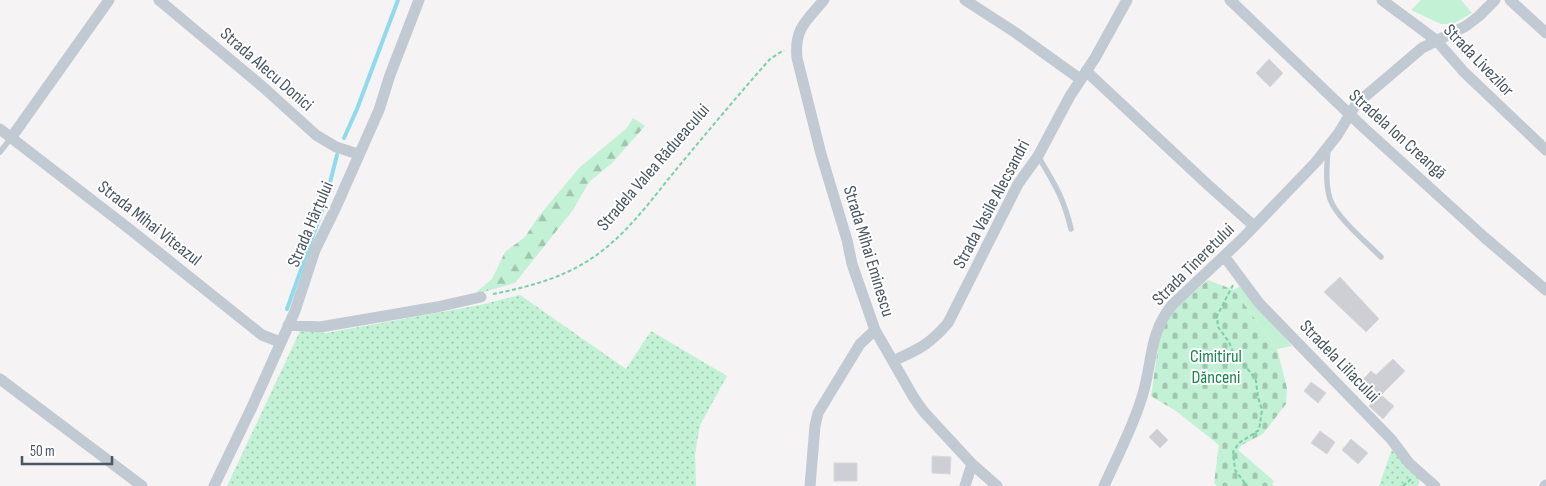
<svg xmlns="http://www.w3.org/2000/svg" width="1546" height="486" font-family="'Sofia Sans Condensed',sans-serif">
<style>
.grass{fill:url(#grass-dots)}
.forest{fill:url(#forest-firs)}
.cemetery{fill:url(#cemetery-stones)}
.green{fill:#c3f1d5}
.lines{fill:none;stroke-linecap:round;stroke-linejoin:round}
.stream{stroke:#90daee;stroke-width:4}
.building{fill:#cdcfd5;stroke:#d7d9de}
.path{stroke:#7ad0a6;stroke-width:2;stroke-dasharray:4 2.5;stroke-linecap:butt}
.lane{stroke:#c1cad2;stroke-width:5.5}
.street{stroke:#c1cad2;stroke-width:11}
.labels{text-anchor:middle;stroke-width:4;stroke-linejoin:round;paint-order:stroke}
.street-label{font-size:18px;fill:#4a5661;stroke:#fff}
.park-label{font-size:18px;fill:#17864f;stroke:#fff}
</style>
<defs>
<pattern id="grass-dots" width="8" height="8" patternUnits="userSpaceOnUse" patternTransform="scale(1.25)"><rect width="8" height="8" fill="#c3f1d5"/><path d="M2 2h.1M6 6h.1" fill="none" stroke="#a0c6b0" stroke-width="1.8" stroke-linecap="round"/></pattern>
<pattern id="forest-firs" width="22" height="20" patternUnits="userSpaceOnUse" patternTransform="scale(1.25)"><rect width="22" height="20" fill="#c3f1d5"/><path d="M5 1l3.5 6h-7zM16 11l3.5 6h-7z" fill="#a0c6b0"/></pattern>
<pattern id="cemetery-stones" width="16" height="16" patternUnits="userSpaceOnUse" patternTransform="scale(1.25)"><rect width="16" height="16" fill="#c3f1d5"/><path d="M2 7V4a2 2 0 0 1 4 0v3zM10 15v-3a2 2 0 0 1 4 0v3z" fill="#a0c6b0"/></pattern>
</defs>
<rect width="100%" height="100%" fill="#f5f3f3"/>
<path class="grass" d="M520 295 626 369 651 331 727 376 700 425 695 454 696 486H227L300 331 326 333 480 305Z
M1392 449 1420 479 1418 486H1379Z"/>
<path class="forest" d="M633 118 645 126 612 163 589 182 573 210 515 283 473 295 492 279 505 252 525 237 538 217 580 167 627 128Z"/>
<path class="cemetery" d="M1208 280 1234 290 1277 349 1287 388 1286 404 1263 434 1242 445 1238 450 1274 481 1272 484 1274 486H1217L1214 483 1219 445 1176 411 1151 396 1161 328 1173 310Z"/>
<path class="green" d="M1421 0H1461L1472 13 1453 24H1441L1411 10Z
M1240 286 1292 346 1277 349 1234 290Z"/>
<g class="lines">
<path class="stream" d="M344 138 357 109 398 0
M287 309 325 202 337 155"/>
</g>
<path class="building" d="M1269 59 1283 73 1270 87 1256 73Z
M1340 277 1379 319 1366 332 1324 292Z
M1393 359 1405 371 1381 395 1394 406 1383 419 1369 406 1372 403 1356 387 1371 371 1376 375Z
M1311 382 1326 393 1318 403 1304 391Z
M1157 429 1168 440 1160 448 1149 437Z
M1320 431 1335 442 1327 454 1311 443Z
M1351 439 1368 453 1358 464 1342 450Z
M932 456 951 457 950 474 932 473Z
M834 463H857V481H834Z"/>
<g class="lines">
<path class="path" d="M1233 285 1217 316 1218 327 1229 342 1233 352 1251 373 1256 381 1258 397 1262 410 1259 430 1239 443 1233 452 1235 470 1247 486
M493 294C524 288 559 279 586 262 624 239 651 200 679 166 709 130 739 94 770 59L784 50
M1403 486 1411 479"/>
<path class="lane" d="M1328 148C1327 164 1325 183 1330 199 1336 217 1367 243 1381 257
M0 152 11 138
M1038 156C1054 183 1064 198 1071 229"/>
<path class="street" d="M159 0 263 87 316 135 336 147 358 154
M824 0C806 21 794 29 797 58L821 154 847 240 852 264 875 330 914 398 924 412 972 464 997 486
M965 0 1016 33 1080 79
M1230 0 1364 128 1484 237 1546 290
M1382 0 1436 40 1464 72 1546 150
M1510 0 1546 33
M1086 71 1207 184 1254 226
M0 129 132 231 262 335 280 342
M11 138 109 0
M1224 256 1259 303 1391 439 1409 463 1435 486
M288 325 320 327 437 307 481 297
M893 361C919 349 929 345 948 323L1018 184 1038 156 1070 96 1095 58 1127 0
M0 379 142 486
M214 486 252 407 295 311 315 250 336 207 379 110 390 75 419 0
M810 486 815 426 818 413 860 344 875 330
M965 486 972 464
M1104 486C1117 457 1133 427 1142 397 1153 362 1148 335 1172 305L1241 240 1316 162 1338 134 1355 106 1362 99 1422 48 1466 26 1479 16 1495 0
M1545 486 1546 485"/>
</g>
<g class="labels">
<g class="street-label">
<text transform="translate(1479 60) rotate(46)" y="6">Strada Livezilor</text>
<text transform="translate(267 69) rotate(41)" y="6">Strada Alecu Donici</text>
<text transform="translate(1398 134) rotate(42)" y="6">Stradela Ion Creangă</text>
<text transform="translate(653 167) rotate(-49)" y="6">Stradela Valea Rădueacului</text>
<text transform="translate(991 204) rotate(-62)" y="6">Strada Vasile Alecsandri</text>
<text transform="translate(150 223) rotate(38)" y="6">Strada Mihai Viteazul</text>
<text transform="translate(310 224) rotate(-67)" y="6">Strada Hârțului</text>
<text transform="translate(869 251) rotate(73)" y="6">Strada Mihai Eminescu</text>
<text transform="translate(1193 264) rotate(-45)" y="6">Strada Tineretului</text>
<text transform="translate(1340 361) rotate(46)" y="6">Stradela Liliacului</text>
</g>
<g class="park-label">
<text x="1216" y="362">Cimitirul<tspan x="1216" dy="21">Dănceni</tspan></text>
</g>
</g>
<path d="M22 456v8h90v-8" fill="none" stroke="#4a5661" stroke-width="2.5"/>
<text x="30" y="456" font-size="15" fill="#4a5661" stroke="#ffffff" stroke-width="4" paint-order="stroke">50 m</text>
</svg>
